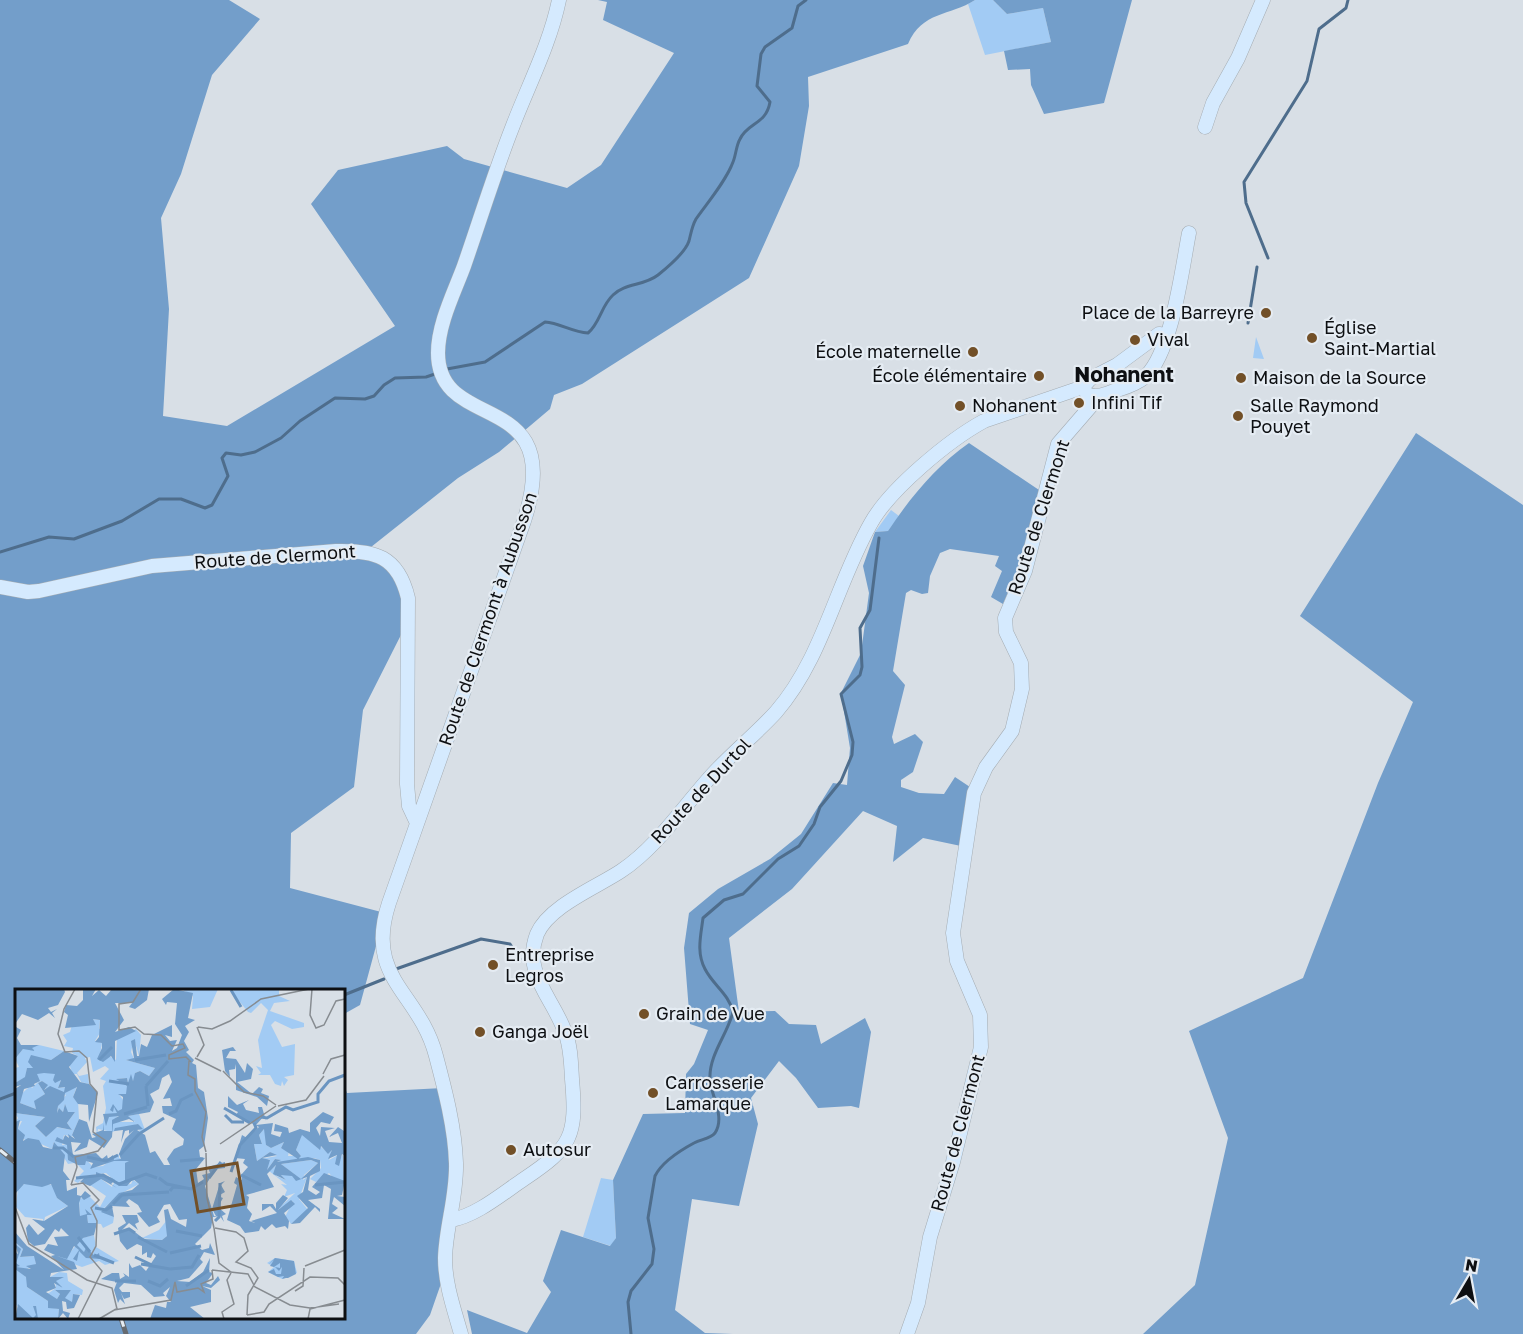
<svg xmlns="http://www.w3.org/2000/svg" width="1523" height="1334" font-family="'Golos Text',sans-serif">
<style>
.green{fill:#a2cbf4}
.forest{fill:#739eca}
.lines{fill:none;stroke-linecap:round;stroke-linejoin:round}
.stream{stroke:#4e6d8c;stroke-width:3}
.secondary-casing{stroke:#a5acb2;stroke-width:15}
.secondary{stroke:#d5eafe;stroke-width:14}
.rail-casing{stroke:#676b70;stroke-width:5}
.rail{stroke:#e5ecf3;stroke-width:3;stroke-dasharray:9;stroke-linecap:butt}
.poi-dot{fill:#725028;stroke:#e5ecf3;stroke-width:2}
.labels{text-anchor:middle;stroke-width:4.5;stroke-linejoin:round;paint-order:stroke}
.poi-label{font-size:18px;fill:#0d0f12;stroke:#e5ecf3;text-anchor:start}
.street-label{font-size:18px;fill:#0d0f12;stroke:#e5ecf3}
.quarter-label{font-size:21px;font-weight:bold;fill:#0d0f12;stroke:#e5ecf3}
.inset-river{fill:none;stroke:#6a95c1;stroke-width:3}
.inset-road{fill:none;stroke:#878c91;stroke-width:1.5}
.view{fill:#725028;fill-opacity:0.15;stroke:#725028;stroke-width:3}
.inset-edge{fill:none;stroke:#0d0f12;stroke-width:3}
</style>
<rect width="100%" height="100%" fill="#d8dfe6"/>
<path class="green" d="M975 0H993L1007 14 1043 8 1051 42 985 55 968 4Z
M1256 337 1264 359 1253 358Z
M891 510 899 516 888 531 875 532Z
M601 1178 613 1180 616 1238 611 1246 583 1237Z"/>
<path class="forest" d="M0 0H229L260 19 212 75 181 174 161 218 169 309 163 416 227 426 395 326 311 204 338 170 447 146 464 159 567 188 601 165 674 53 603 20 607 2 598 0H975C950 16 922 11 908 44L808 77 809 106 799 166 749 278 582 384 554 395 550 409 499 452 458 478 366 551 395 566 407 623 363 710 354 787 291 833 290 888 385 913 360 1005 344 1014V990H16V1318H344V1085L347 1093 443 1088 457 1163 445 1272 430 1315 416 1334H0Z
M993 0H1132L1104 103 1044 114 1031 85 1030 69 1008 70 1004 51 1051 42 1043 8 1007 14Z
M1416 433 1523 505V1334H1143L1195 1285 1228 1138 1189 1031 1303 978 1378 783 1413 702 1300 616Z
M969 443 1039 490 1021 563 1003 604 991 597 1002 571 995 566 999 556 950 549 940 553 930 576 928 593 922 594 911 590 906 593 893 671 905 685 892 737 894 744 915 734 923 742 913 772 901 780V787L919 793 944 794 955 777 970 787 961 846 923 838 893 862 897 826 863 811 792 889 729 938 739 1012 775 1011 789 1024 816 1025 821 1044 865 1018 871 1032 859 1108 851 1106 818 1108 796 1078 779 1061 751 1098 758 1124 739 1206 692 1199 675 1310 705 1333 733 1334H472L467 1310 527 1333 551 1292 543 1281 561 1230 610 1246 616 1238 613 1180 643 1114 685 1113 686 1074 694 1064 708 1030 690 1024 684 948 689 913 718 889 770 859 801 834 833 783 847 785 850 748 841 693 861 653 869 593 863 566 875 532 888 531C910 498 936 466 969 443Z"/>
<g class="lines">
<path class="stream" d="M1268 258 1246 203 1244 182 1307 81 1319 29 1346 8 1348 0
M1248 323 1257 267
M447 369 485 362 545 322C560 323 572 332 588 333 600 323 601 306 613 295 625 283 644 286 658 275 668 267 685 253 689 241 691 233 692 226 696 219 708 202 726 181 733 162 736 155 736 146 740 139 748 122 766 125 770 102L757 86 761 54 765 47 792 28 798 6 806 0
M0 552 49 537 74 539 122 521 159 499H181L205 508 212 505 228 476 222 458 226 453 241 455 255 452 281 438 300 421 335 398 365 399 374 396 384 385 395 378 426 377 438 373
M396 969 481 939 510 944 520 959
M344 995 384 979
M0 1099 16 1093
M631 1334 628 1302 631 1291 652 1264 654 1249 648 1218 655 1176C662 1162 681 1150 694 1143 701 1139 710 1139 715 1133 726 1116 710 1095 710 1078 709 1055 728 1033 733 1012 729 994 713 985 705 969 696 952 701 935 703 918L724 900 743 894 778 859 799 846 814 824 820 807 841 781 852 755 853 742 841 694 860 675 862 667 860 628 870 610 879 538"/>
<g class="secondary-casing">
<path id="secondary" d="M1205 127 1213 103 1238 58 1263 0
M1083 387 1090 379 1117 365 1159 334 1165 335
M1087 394C1097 399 1107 393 1117 390 1127 387 1138 383 1146 376 1172 351 1182 269 1189 233
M0 587 28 592 39 591 152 566 336 551C375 550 398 556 408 598L407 784 409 806 417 823
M451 1220C476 1216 503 1193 524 1179 572 1147 577 1136 572 1079 571 1064 571 1046 565 1032 553 998 522 973 537 934 549 906 597 887 621 871 657 847 683 807 712 775 732 753 756 734 776 712 823 658 836 584 871 523 890 489 949 440 984 421L1083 387
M461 1334C454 1309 445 1284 445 1258 446 1226 457 1196 456 1163 455 1128 445 1090 436 1056 419 991 364 979 389 903L524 521C568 386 438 435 438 353 438 324 454 293 464 266 480 220 494 174 512 128 528 86 550 44 559 0
M907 1334 918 1303 930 1237 953 1162 981 1047 980 1015 957 961 953 933 974 793 986 767 1012 731 1022 689 1021 663 1006 632 1005 618 1025 571 1058 444 1090 407 1093 397"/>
</g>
<use href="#secondary" class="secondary"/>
<g class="rail-casing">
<path id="rail" d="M0 1150 16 1163
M121 1318 126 1334"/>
</g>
<use href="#rail" class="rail"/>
</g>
<g class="poi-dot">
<circle cx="1266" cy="313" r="6"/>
<circle cx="1312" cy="338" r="6"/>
<circle cx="1135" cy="340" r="6"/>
<circle cx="973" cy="352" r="6"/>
<circle cx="1039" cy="376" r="6"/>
<circle cx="1241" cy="378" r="6"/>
<circle cx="1079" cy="403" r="6"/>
<circle cx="960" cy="406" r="6"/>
<circle cx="1238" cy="416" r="6"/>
<circle cx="493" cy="965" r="6"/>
<circle cx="644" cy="1014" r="6"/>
<circle cx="480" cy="1032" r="6"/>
<circle cx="653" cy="1093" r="6"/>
<circle cx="511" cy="1150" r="6"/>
</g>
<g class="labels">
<g class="poi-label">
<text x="1254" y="319" text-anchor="end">Place de la Barreyre</text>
<text x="1324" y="334">Église<tspan x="1324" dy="21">Saint-Martial</tspan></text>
<text x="1147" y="346">Vival</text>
<text x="961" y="358" text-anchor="end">École maternelle</text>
<text x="1027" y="382" text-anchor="end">École élémentaire</text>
<text x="1253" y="384">Maison de la Source</text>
<text x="1091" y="409">Infini Tif</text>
<text x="972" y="412">Nohanent</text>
<text x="1250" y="412">Salle Raymond<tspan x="1250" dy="21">Pouyet</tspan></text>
<text x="505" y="961">Entreprise<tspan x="505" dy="21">Legros</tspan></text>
<text x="656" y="1020">Grain de Vue</text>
<text x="492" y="1038">Ganga Joël</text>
<text x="665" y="1089">Carrosserie<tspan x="665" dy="21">Lamarque</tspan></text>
<text x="523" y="1156">Autosur</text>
</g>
<g class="street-label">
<text transform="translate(1039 517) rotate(-72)" y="6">Route de Clermont</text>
<text transform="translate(275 557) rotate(-4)" y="6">Route de Clermont</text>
<text transform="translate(488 619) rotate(-71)" y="6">Route de Clermont à Aubusson</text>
<text transform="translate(701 791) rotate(-47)" y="6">Route de Durtol</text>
<text transform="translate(958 1133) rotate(-75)" y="6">Route de Clermont</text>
</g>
<g class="quarter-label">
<text x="1124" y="382">Nohanent</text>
</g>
</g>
<g transform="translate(15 989)">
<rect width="330" height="330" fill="#d8dfe6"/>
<path d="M203 0 195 18 177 20 178 7 168 1ZM220 0H264V7L275 12 259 14 255 22 289 34V38L277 40 260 32 256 36 267 58 280 55 279 86 269 88 273 91 269 97 267 92 266 97 260 95 255 86H243L246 84 241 77 247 79 243 51 253 21 246 14 236 24 233 23 217 3ZM78 30 85 31 84 40 88 39 80 52 87 54 84 72 94 67 101 71 102 49 121 40 126 46 124 67 119 50 116 63 119 70 111 71 140 79 134 87 125 82 120 84V90L113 94 112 89 102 90 112 97V105H104L116 123 106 124 97 133H120L112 127 124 125 130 141 125 144 123 135 97 143 83 140 82 146 81 138 88 134 91 119 88 97 91 92 85 90 94 80 90 77 78 83 75 68 70 69 72 73 62 84 64 87 73 85 74 95 66 93 62 85H55L58 86 55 91 53 85 45 89V81L38 91H46L43 99 51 98 50 103 62 97 58 108 63 112 64 130 57 146 61 148 49 146 47 156 53 155V170H59V174L53 175 39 153 37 160 13 149 11 152 18 153 10 163 6 177 4 161 11 153 3 140 7 132 0 133 3 129 0 124 30 128 20 137 31 148 41 138 57 141 52 134 60 123H52L50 115 48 123 44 119 42 125 43 117 51 106 35 98 30 101 32 96 27 92 23 94 30 105 20 112 21 120 5 114 4 107 13 99 11 95 14 94 17 99 24 92 17 89 26 78 36 81 40 79 38 73 43 76 48 71 45 79 57 83 54 75 63 67 57 64 58 59 49 57 52 52 48 46 55 43 57 36H80ZM24 56 49 62 36 71 16 67 18 79H12L11 88 0 94V79L4 78 0 70 8 60ZM249 140 252 142 251 156 256 159 269 153 266 159 274 162 273 167H286L281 161 287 145 304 160 305 157 313 164 317 161 314 171 323 166 322 176 328 165 329 192 320 191 314 184 301 193 295 190 306 179 305 171 299 169 262 174 265 171 260 170 252 181V174L247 177 255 170 247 173 246 170 262 167 255 163 242 172 239 155H247L244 146ZM104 165V169L114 172 110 192 103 197 116 195 118 191 124 195 103 206 87 221 99 228 98 234 88 239 86 235 73 234 72 227 65 228 64 210 74 207 85 218 91 207 75 196 82 188 90 187 91 192 86 190 97 198 100 192 91 184 70 187 63 194 59 192 69 182 63 176 68 173 62 171 69 168 78 178 88 177ZM296 171 303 174 289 186 288 191 292 188 284 210 293 221 276 235 272 229 261 236 270 228 278 212 262 221 280 204 269 208 272 201 266 195 272 196 254 182 262 176 261 187 271 191 266 186 279 185 266 175ZM14 193 39 196 42 209 53 217 30 228 28 237V230L10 228 1 218 3 198ZM152 231V247L147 251 127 249 144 241ZM79 246 81 258 104 272 90 276 84 272 67 278 42 269 53 266 67 249ZM0 253 8 260 5 268 20 267 21 275 7 283 14 292 12 298 33 312V318L44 320 43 330H18L0 315V259L3 267 4 260ZM260 269 279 272 282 284 267 290 253 283 259 278 252 274ZM44 283 52 284 53 292 68 301 67 306 58 305 57 314 49 309 56 301H40L45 305 42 310 31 306 41 299 40 289 49 288H35Z" fill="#a2cbf4"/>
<path d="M0 0H49L50 3 43 16 33 19 36 23 42 20 37 24 40 29 34 24 23 31 7 25 0 35ZM68 0H81L77 7 84 1 91 7 97 0H134L132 11 120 20 114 18 117 14H100L109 31 100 43 114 38 121 42 100 52V73L96 67 88 73 82 70 87 59V54L80 53 84 48 85 31 78 30 81 36 50 39 53 26 49 23 51 16 62 17 68 11ZM159 0 178 4 173 29 180 31 170 37 174 43 169 52 174 61 171 63 179 71 177 74 181 76 183 99 189 103 193 129 189 157 184 161 185 168 190 169 181 180 183 194 189 190 187 186 195 184 193 178 210 173V179L201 180 190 197 199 227H201L197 220 205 194 210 192 206 196 210 203 203 207 208 209 203 218 211 225 207 227 209 233 205 227 198 228 196 239 180 255 187 261 194 259 195 254 200 266 189 263 185 270 188 273 174 289 162 292 175 293 188 283 195 269 194 283 198 284 191 294 196 296 203 287 205 291 196 299 187 297 196 301V313L175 318 190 330H135L140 316 151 319 152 313H156L151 307 155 298 148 304 150 307 139 308 126 296 109 294 104 299 107 303H115V308L109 310 106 304 110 315 105 310 103 314 99 301 102 293 86 290 97 284H104L105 290 110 287 108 284 114 288V274L117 279 125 276 131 282 141 267 138 264 136 269 132 268V263L127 266V257L122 255 112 261 105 252 103 239 111 234 107 226H122L124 233 120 235 123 241 114 234 106 242 116 240 129 250 147 251 152 247 149 221 153 220 156 230 171 238 172 230 164 231 155 215 149 216 142 228 145 233 134 238 122 224 127 223 123 216 114 210 111 213 115 218 97 217 99 228 86 223 104 204 117 201 124 195 118 190 112 197H103L110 191V174L114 172H99L75 180 78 174 71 172 70 176H63L53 171 52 156 40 152 42 148 48 151 50 146 54 149 53 145 60 150 57 146 64 130 72 133 77 149 81 148 77 145 88 141V134L89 142H97V131L104 127 94 128 91 137 88 125 102 124 99 118 98 123 95 121 98 115 103 122 107 120 108 108 103 105H111L112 97 101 90 112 89 113 94 116 85 118 92 120 84 125 82 134 87 140 79 111 71 119 69 116 52 120 50 122 67H124L126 55 132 58 137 46 157 36V48L150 46 155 52 162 51 157 62 162 59 167 46 160 35 162 14 152 13 151 16 147 10ZM154 85 157 93 148 110 155 109 157 117H147L148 124 161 130 157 140 169 150 168 156 159 160 152 170 155 176H149L140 162 135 164 130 146 122 141 128 140 123 135 100 139 99 142 108 141 106 154 110 142 114 141V145L119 141 110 150 104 165 106 170 99 171 98 166 93 170 92 166 87 170 81 164 58 166 56 153 66 154 59 163 72 158 74 150 89 159 97 148 98 135 114 130 120 133 113 127 135 123 139 113 135 105 144 100 147 89ZM1 38 6 41 2 49 6 56H24L17 59 20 62 8 60 0 70ZM218 58 221 62H215L211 69 221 70 230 84 232 74 238 80 236 90 222 93 237 105 244 98 248 100 246 104 254 107 252 117 242 108 221 101V75L220 80 214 81 215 88 210 82 207 61ZM49 62 63 67 54 78 65 93 74 95 83 104 74 133 73 116 63 115 58 108 62 98 50 104 49 111 43 117 42 124 44 119 48 123 50 115 53 123H60L52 134 57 141 42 138 31 148 20 137 30 128 0 124V100L6 96 0 98V94L10 88 12 79H18L13 73 16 66 36 71ZM29 84 40 85 38 91 40 94 46 91 43 99 50 98 49 103 35 97 29 101 33 96 27 92 23 94 30 105 19 112 21 120 5 114 9 100 20 97 19 95 25 92 22 85ZM213 107 222 116 234 111 228 115 231 121 244 124 243 118H247L251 132 249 127 241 136 258 134 256 145 265 148 267 143 259 142 260 135 273 139 274 144 285 140 295 143V134L308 123 319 128 315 135 306 133 301 139 305 147 306 138 320 139 310 142 314 153 327 154 323 144 314 148 323 138 329 142 330 139V167L327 165 324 177 320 175 322 166 313 170 317 161 313 165 306 157 305 161 287 146 281 161 286 167 283 170 266 159 269 153 256 159 251 156 249 140 244 146 247 155H239L242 172 255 163 262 166 247 169 255 171 252 181 260 170 266 171 262 173 293 168 305 171V182L295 187 293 201 301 206 305 203 297 198 309 184 330 192 327 206 322 207 330 208V217L319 208 317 215 323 219 317 224 330 230H313L316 200 309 196 307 209 293 211 305 220V223L300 218 285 234 276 235 293 219 282 207 288 203 292 188 281 192 277 187 266 186 271 191 258 185 261 176 252 185 259 198 231 206 234 208 232 219 237 225 234 232 240 234 236 232 262 224 255 217 247 222V215H258L261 220V214L268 206 273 209 263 221 276 211 280 215 269 224 274 232 273 240 270 237 261 239 257 235 250 241 246 237 244 242 230 244 225 237 212 231 222 196 219 194 221 188 227 191 226 186 233 178 228 174 230 170 220 169 227 146 232 149 244 138 221 126 223 123 213 118ZM296 171 303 174 286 190 266 175ZM5 131 3 140 10 146 8 152 13 149 24 151 28 158 37 160 39 153 50 166 48 182 55 191H51L52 202 62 198V206L66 207 70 202 76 207 69 211 66 208 64 214 65 227 72 225 70 220 77 226H72L73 234H82L79 246 68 249 62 256 69 263 71 259 80 267 84 264 85 270 71 269 64 262 62 272 58 270 64 261 59 257 52 270 42 267 59 273 62 280 36 284 35 288H49L41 292 48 299 39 294 41 299 31 303 42 310 45 305 40 301H56L50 309 57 313 58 305 65 306 59 319 52 320 51 313 47 312 48 322 55 324 53 330 48 324 43 330 44 320 33 319V312L12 298 11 288 0 280V263L3 265 0 255 6 260 1 274 5 277 1 278 16 280 11 277 21 275 19 267 5 268 8 260 0 253V243L12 257 49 281 36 267 40 266 29 261 33 255 43 257 39 248 54 247 46 239 44 243 40 240 30 255 19 257 13 252 11 239 14 235 23 246 30 240 17 230 29 232 53 217 42 209 36 195 27 198 9 195 0 205V133ZM81 183 97 189 100 191 96 195 102 199 86 190 75 197 65 193 71 187H81ZM260 269 279 272 281 285 273 289H271L267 290 269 287 263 288 253 283 259 280 261 285H266L267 278 264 282 260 278 265 279V274L259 278 255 277 259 271 253 276ZM3 315 18 329 21 326 18 317H21L23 330H0Z" fill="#739eca" fill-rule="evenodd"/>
<path class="inset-river" d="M216 1 226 18M84 71 97 58M120 71 151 66M94 92 114 95M131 97 153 72M131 97 133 117M209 119 235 134M109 125 132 118M154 125 161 122 166 111 178 105M210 126 217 133H229M246 128 252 129 271 118 278 121 303 113V105L314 92 330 86M124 145 149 129M38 159H48L59 168M105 166 124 145M72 168 91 172 103 166M165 172 188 170M216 183 225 156 241 139 239 134M226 186 246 196M61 189 88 186 104 195 131 185 142 189M144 189 152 195 176 200 188 193M194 189 206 173M300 196 330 193M155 202 158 198 171 199M98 215 107 206 154 203M80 219 91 221 97 217M200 232 204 228 205 194M161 242 187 247M99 245 114 240 120 244M63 248 75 263M123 248 152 263M155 264 186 257M79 266 99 274M120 268 137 276M126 275 155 280M155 280 177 278 184 266M100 292H121M133 292 145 297 153 290M171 297 194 281"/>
<path class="inset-road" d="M126 0 118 13 104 15V41L120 38 129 45 146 46 157 57 168 55 170 59 154 66V70L171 68 176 73M297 0 295 26 301 39 309 36 321 12 330 10M182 38 189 56 182 68M183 38 197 40 215 32 246 10 294 0M180 69 206 82M174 72 173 86 180 90V102L191 123 187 148 191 163M208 82 229 103 248 107 261 116M308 85 316 70 330 66M263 117 291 111 309 87M205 155 261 117M191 164 192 209 199 239M56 196 62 178 60 168 83 162 91 152 78 143 82 103 75 95 72 69 64 62 50 63 43 45 49 20 60 0M56 196 68 194 84 211 76 219 82 232 81 257 75 268 87 282 63 330M0 218 14 255 72 291 97 299 102 320M199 239 204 274 216 283M200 239 221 243 229 249 233 262 221 273 236 279 243 289 233 306 232 326M290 277 330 261M197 281 233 285 240 298 275 316 295 319 324 315M280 302 288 297 289 279M99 321 156 311 160 293 162 303 183 299 189 303 186 295 198 290 197 281M232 326 249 323 254 315 295 288 323 289 330 296M84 330 101 320M209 330 207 323 219 315 212 291 216 284M293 330 295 320 330 311"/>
<path class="view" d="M222 174 229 215 183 223 176 182Z"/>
<rect width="330" height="330" class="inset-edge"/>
</g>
<g transform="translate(1469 1280) rotate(10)" stroke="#e5ecf3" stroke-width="4.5" paint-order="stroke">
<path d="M0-4.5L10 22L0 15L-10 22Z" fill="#0d0f12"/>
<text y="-9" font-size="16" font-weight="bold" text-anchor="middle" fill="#0d0f12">N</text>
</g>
</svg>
